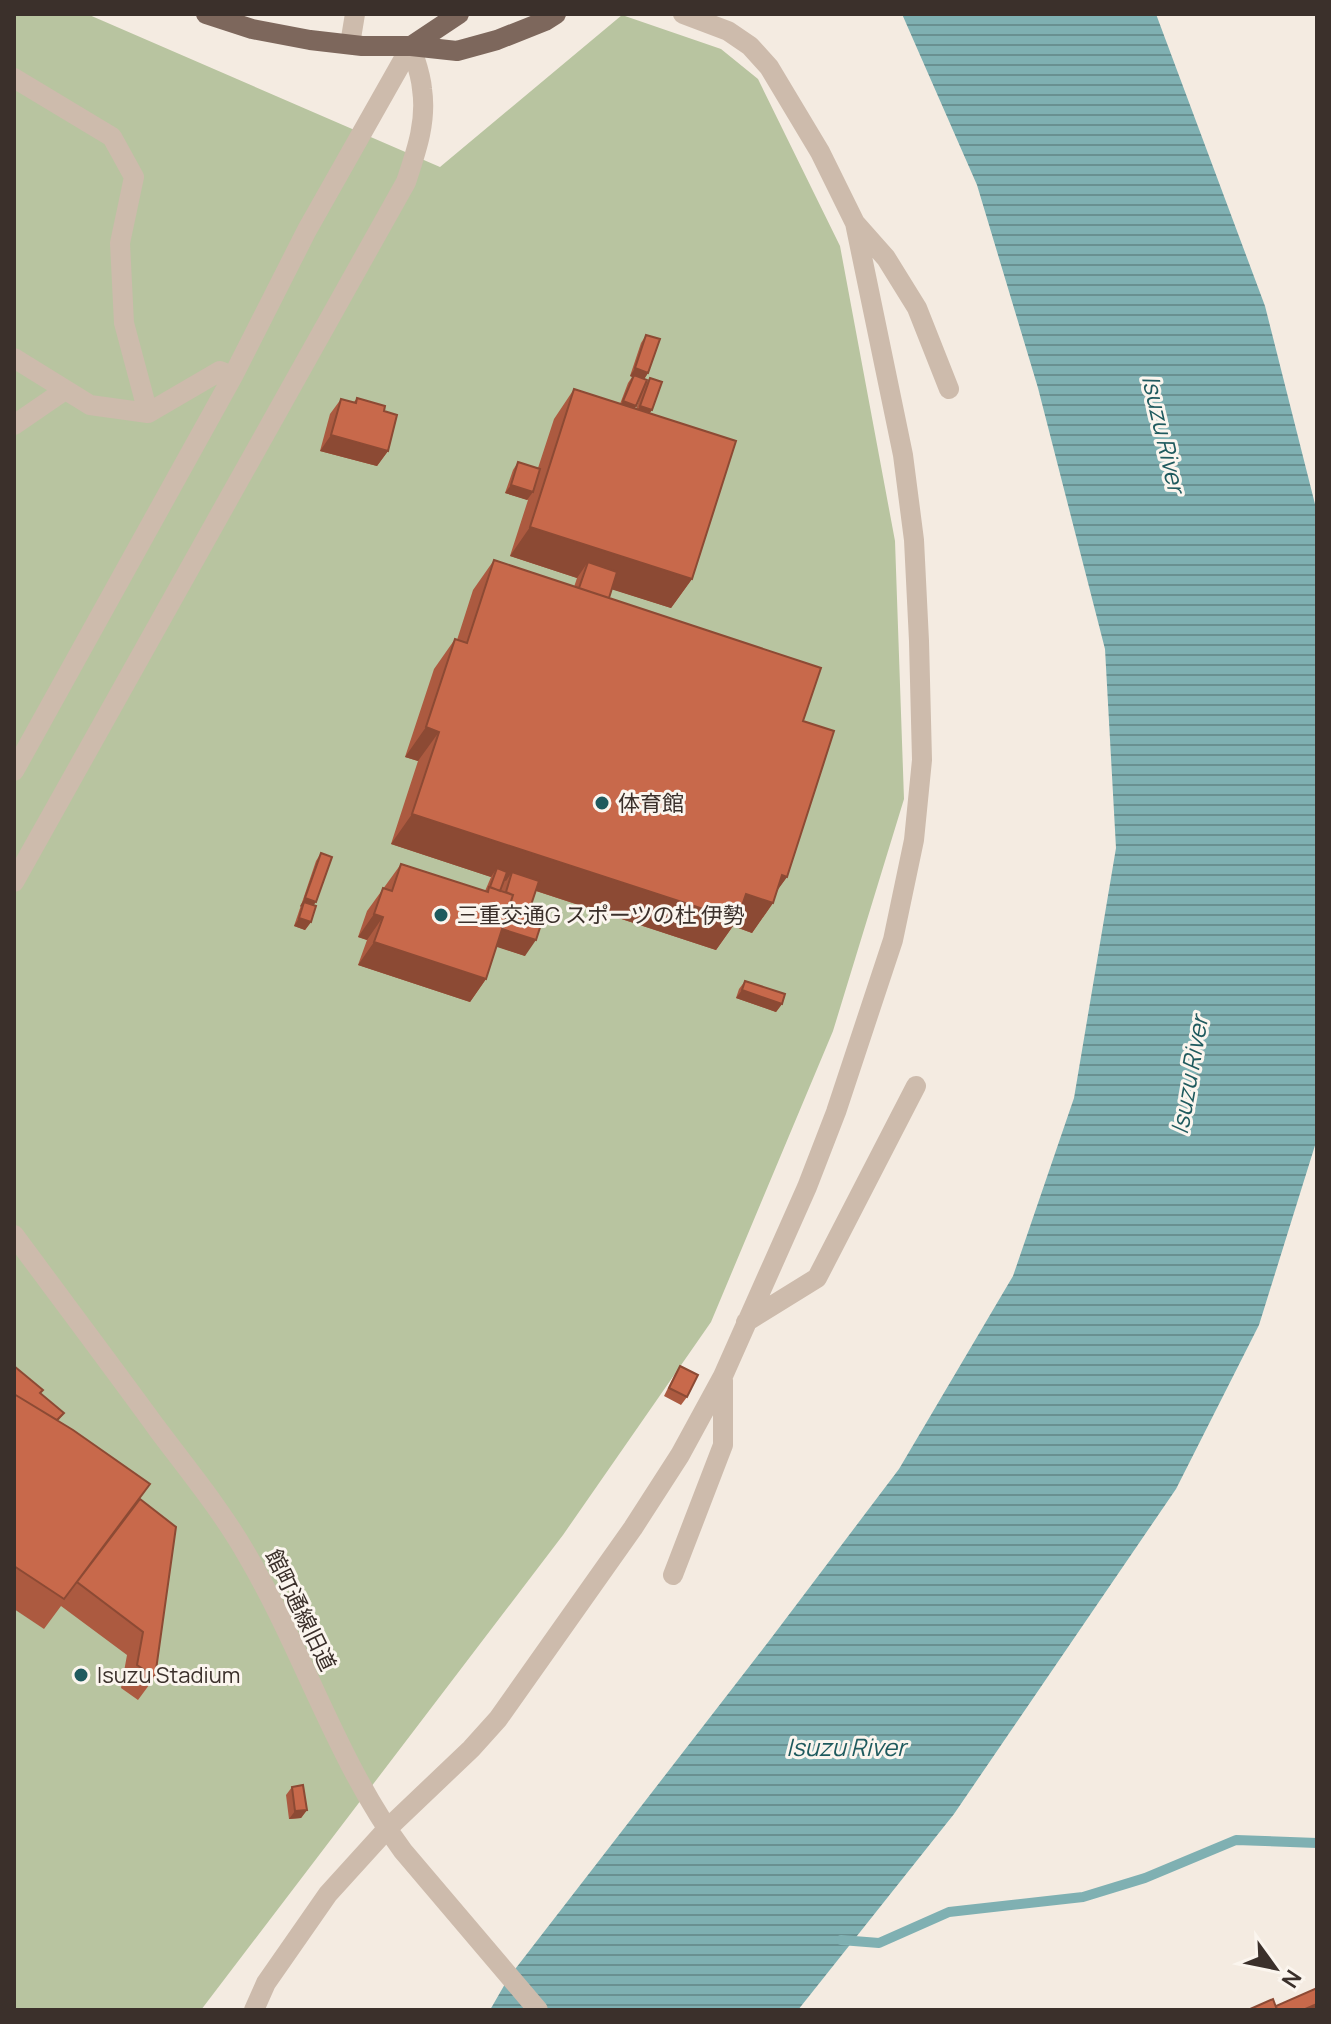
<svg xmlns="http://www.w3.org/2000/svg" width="1331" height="2024" font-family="Manrope,'Noto Sans JP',sans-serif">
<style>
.garden{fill:#b8c4a0}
.water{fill:url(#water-rules)}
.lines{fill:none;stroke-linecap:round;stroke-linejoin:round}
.stream{stroke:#7fb0b2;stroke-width:10}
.minor{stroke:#cdbbac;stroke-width:20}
.major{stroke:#7d675c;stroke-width:20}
.wall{fill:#ac5a40}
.shaded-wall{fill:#8c4a34}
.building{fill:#c8694b;stroke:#8c4a34;stroke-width:2}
.poi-dot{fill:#1f5a5e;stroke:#fbf5ee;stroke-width:3}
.labels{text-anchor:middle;stroke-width:6;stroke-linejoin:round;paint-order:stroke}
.poi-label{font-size:22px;fill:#3b302b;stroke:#fbf5ee;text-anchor:start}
.street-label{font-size:22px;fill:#3b302b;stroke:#fbf5ee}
.water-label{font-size:24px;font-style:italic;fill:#1f5a5e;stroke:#fbf5ee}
</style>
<defs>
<pattern id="water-rules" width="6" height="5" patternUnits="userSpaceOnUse" patternTransform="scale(2)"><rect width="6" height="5" fill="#7fb0b2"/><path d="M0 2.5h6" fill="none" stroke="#699091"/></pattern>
</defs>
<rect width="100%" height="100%" fill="#f4ebe1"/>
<path class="garden" d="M14 14H87L440 167 622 15 721 49 758 79 840 246 895 541 904 799 833 1031 711 1322 563 1535 201 2010H14Z"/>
<path class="water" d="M902 14H1156L1265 306 1317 512V1139L1259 1325 1176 1489 954 1814 798 2010H490L509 1977 769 1641 899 1469 1013 1276 1074 1098 1116 848 1105 649 1038 388 977 185Z"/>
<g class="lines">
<path class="stream" d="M841 1940 879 1943 949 1912 1083 1897 1145 1878 1236 1840 1317 1843"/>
<path class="minor" d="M350 44 355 14
M14 78 112 137 134 177 120 243 124 323 148 413
M855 223 886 258 917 308 949 389
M14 358 90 405 148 413 220 371 233 376
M14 425 65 390
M14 771 233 376 307 230 411 46
M14 882 406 182C416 152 427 122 422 89 421 74 415 60 411 46
M14 1235C62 1300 111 1365 159 1431 189 1471 222 1511 247 1555 304 1652 336 1760 403 1851L538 2010
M746 1322 817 1278 916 1086
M673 1575 723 1445V1380
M254 2010 266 1983 328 1894 387 1829 471 1749 498 1719 633 1528 680 1455 723 1376 807 1187 836 1112 893 940 914 840 922 760 919 641 914 540 903 455 855 223 820 152 769 67 750 46 728 31 683 14"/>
<path class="major" d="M206 14 252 29 310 40 362 46H411L457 51 497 40 545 21 556 14
M411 46 459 14"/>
</g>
<path class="wall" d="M646 335 648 373 644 379 635 409H636L644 386 650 378 652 410 649 413 692 579 671 608 612 589 609 598 803 721 787 877 777 890 773 903 752 933 733 926 716 950 536 891 531 905 525 956 496 946 486 979 470 1002 358 965 367 940 358 937 367 911 401 864 485 891 491 877 391 844 418 761 405 757 434 669 455 639 457 640 473 590 494 560 574 587 577 578 510 556 528 500 505 493 513 470 518 462 538 468 554 419 574 389 620 404 628 383 632 377 630 376 641 343Z
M357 398 384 411 388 451 377 466 320 451 330 414 341 399 354 402Z
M321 853 311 922 305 930 294 926 316 861Z
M745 981 782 1004 776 1012 736 998 739 989Z
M14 1366 40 1393 64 1413 58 1421 140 1499 155 1677 138 1700 121 1688 127 1655 61 1606 44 1629 14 1609Z
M680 1366 687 1397 681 1405 664 1396 675 1374Z
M292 1787 307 1810 301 1818 289 1819 286 1795Z"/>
<path class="shaded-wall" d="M635 368 648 373 643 381 630 376Z
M623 401 636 406 631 414 618 409Z
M640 406 652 410 646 418 635 414Z
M331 435 388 451 377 466 320 451Z
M511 485 533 492 527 500 505 493Z
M530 527 692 579 671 608 582 580 588 562 577 578 510 556Z
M426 727 439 732 418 761 405 757Z
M412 814 746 894 782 875 787 877 769 902 773 903 752 933 733 926 716 950 509 882 512 872 506 881 493 877 497 868 491 877 391 844Z
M305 898 316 902 310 910 304 902 301 907 300 906Z
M374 914 383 917 367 940 358 937Z
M299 918 311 922 305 930 294 926Z
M499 928 536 940 525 956 488 944Z
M374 942 486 979 470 1002 358 965Z
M742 990 782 1004 776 1012 736 998Z
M307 1810 301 1818 289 1819 295 1811Z
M1317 2004V2010H1303Z"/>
<path class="building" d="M646 335 660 339 648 373 635 368Z
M634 375 647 380 636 406 623 401Z
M650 378 662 382 652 410 640 406Z
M574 389 736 441 692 579 530 527Z
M357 398 385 406 384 411 397 415 388 451 331 435 341 399 356 403Z
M518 462 540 469 533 492 511 485Z
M494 560 821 668 803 721 834 731 787 877 782 875 773 903 746 894 737 920 412 814 439 732 426 727 455 639 467 643Z
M588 562 617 572 609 598 579 588Z
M321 853 332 857 316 902 305 898Z
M401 864 488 892 489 887 513 895 486 979 374 942 383 917 374 914 383 888 392 891Z
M497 868 507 872 500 891 490 887Z
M512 872 539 881 531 905 546 909 536 940 502 929 513 895 506 892Z
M304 902 316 906 311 922 299 918Z
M745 981 785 994 782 1004 742 990Z
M14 1366 43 1390 40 1393 64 1413 57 1420 14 1394Z
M680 1366 698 1375 687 1397 669 1388Z
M14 1394 73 1430 150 1484 64 1599 14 1566Z
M140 1499 176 1527 155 1677 137 1665 143 1632 77 1582Z
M303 1785 307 1810 295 1811 292 1787Z
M1317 1988V2004L1303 2010H1277L1276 2006Z
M1273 1999 1277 2010H1248Z"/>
<g class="poi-dot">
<circle cx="602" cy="803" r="8"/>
<circle cx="441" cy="915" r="8"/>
<circle cx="81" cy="1675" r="8"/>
</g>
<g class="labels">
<g class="poi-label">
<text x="618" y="811">体育館</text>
<text x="457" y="923">三重交通G スポーツの杜 伊勢</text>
<text x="97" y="1683">Isuzu Stadium</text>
</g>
<g class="street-label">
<text transform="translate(301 1610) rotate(64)" y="8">館町通線旧道</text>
</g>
<g class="water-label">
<text transform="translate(1163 434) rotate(77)" y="8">Isuzu River</text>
<text transform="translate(1190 1075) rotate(-80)" y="8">Isuzu River</text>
<text x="846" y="1756">Isuzu River</text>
</g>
</g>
<rect width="1331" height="2024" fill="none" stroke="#3b302b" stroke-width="32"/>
<g transform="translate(1275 1968) rotate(123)" stroke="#fbf5ee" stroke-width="6" paint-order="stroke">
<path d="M0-6L14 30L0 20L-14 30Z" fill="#3b302b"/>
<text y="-12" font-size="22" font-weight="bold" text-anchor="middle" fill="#3b302b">N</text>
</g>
</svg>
